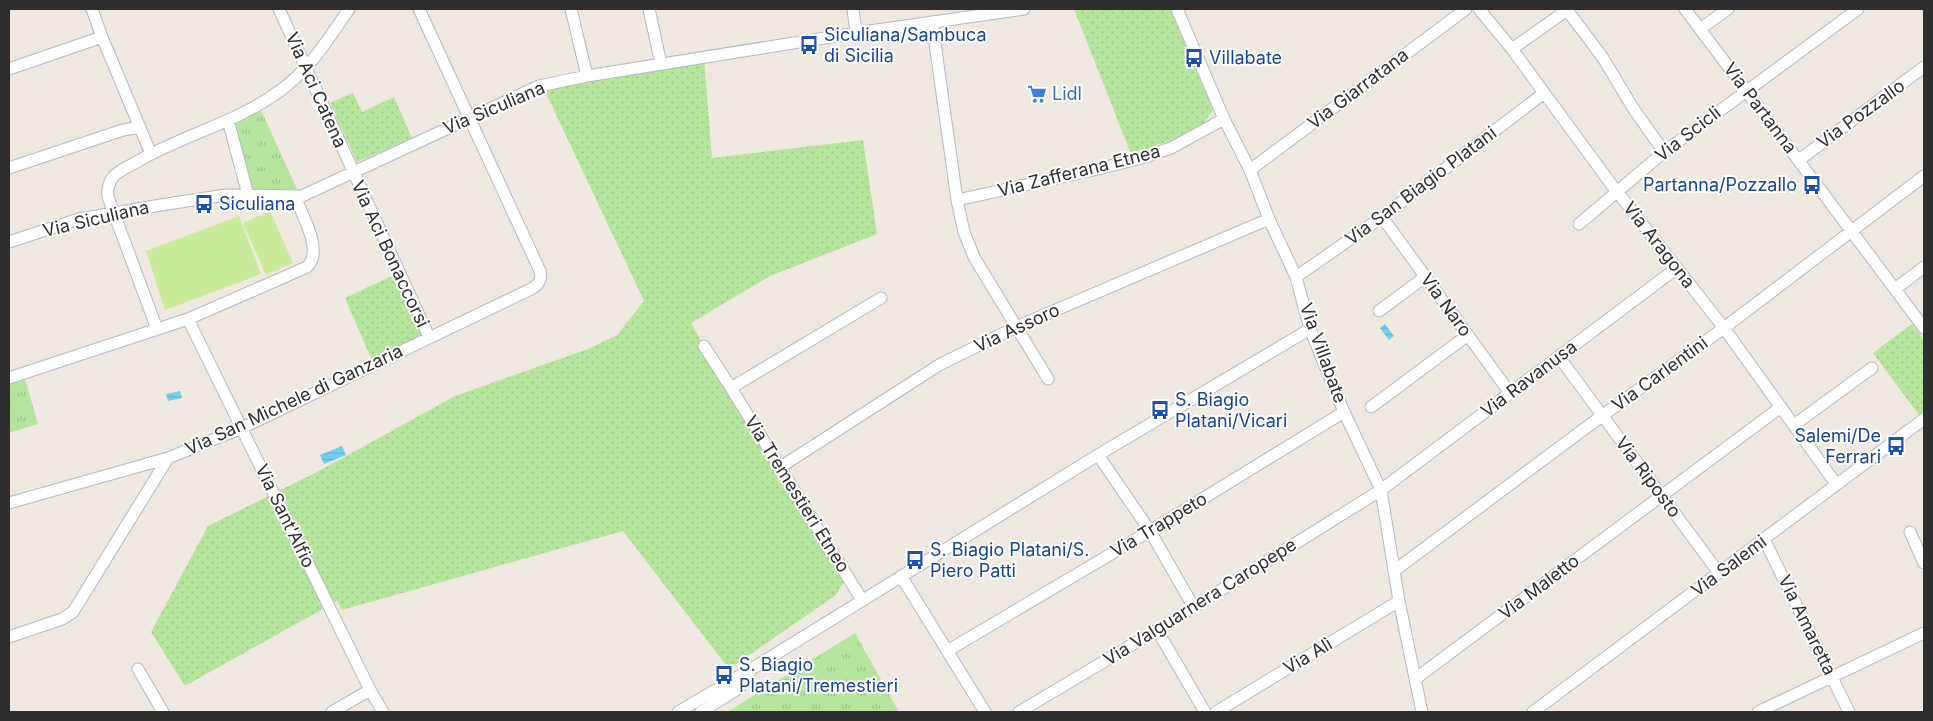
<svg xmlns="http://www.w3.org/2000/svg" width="1933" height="721" font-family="Inter,sans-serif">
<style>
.grass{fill:url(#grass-dots)}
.park{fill:url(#park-tufts)}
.pitch{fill:#c9ec9a}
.water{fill:url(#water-rules)}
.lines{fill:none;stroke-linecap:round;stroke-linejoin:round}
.minor-casing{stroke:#b4b7c1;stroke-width:13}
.minor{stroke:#fff;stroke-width:11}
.labels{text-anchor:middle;stroke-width:4;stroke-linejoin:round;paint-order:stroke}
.transit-label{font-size:18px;fill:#164399;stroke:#fff;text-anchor:start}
.street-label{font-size:18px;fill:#2e2e2e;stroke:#fff}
.shop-label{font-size:18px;fill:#366cbe;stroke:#fff;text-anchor:start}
</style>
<defs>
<pattern id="grass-dots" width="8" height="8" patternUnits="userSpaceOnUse" patternTransform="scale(1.25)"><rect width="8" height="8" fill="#b6e59e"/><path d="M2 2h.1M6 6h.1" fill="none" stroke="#9dc588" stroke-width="1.8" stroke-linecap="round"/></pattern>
<pattern id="park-tufts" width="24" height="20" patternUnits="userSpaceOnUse" patternTransform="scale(1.25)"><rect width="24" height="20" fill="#b6e59e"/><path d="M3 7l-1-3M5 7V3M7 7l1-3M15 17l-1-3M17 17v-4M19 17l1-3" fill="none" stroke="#9dc588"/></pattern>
<pattern id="water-rules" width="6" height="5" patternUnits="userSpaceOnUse" patternTransform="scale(1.25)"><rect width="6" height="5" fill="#75cff0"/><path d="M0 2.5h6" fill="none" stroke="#66b2ce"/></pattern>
</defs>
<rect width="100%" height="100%" fill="#efe9e1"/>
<path class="grass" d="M1074 9H1174L1215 107 1204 123 1175 139 1131 154Z
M704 57 712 158 863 140 877 234 770 276 691 323 704 346 847 576 836 595 729 669 623 531 342 610 337 601 185 686 151 632 208 526 319 471 455 396 588 349 617 335 644 301 544 89Z
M353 93 362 112 394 97 412 138 357 162 330 103Z
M396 274 425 334 371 358 345 298Z
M1912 324 1924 340V411L1919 415 1873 353Z"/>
<path class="park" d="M259 106 297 189 249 190 229 121Z
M25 379 38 424 9 433V384Z
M855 633 899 712H727Z"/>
<path class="pitch" d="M270 211 293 263 266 275 243 223Z
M239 216 261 274 165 310 146 251Z"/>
<path class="water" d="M1385 324 1394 336 1389 340 1380 328Z
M180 391 182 398 168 401 166 394Z
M342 446 346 455 324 464 320 455Z"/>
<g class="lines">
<g class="minor-casing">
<path id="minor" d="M92 9 102 37 151 154
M279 9 429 337
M571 9 587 76
M649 9 661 64
M853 9 856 33
M1177 9 1224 119 1250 170 1269 219 1296 277 1310 329 1344 412 1381 490 1399 601 1422 712
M1479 9 1512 49 1611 184 1724 328 1836 484
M1685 9 1924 328
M932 22 957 200 964 232 974 257 1048 379
M1700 29 1728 9
M1512 49 1567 10 1603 58 1633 108 1664 152
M9 69 102 37
M228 120 248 195
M1799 160 1924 67
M9 168 123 130 140 127
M1250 170 1466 9
M957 200 1098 169 1145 157 1171 148 1224 119
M1382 217 1510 393
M1579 224 1664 152 1858 9
M9 242 79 219 167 204 226 195 302 196 539 86 587 76 856 33 1024 9
M1296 277 1382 217 1544 93
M1895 289 1924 267
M1379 311 1425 277
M188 319 370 690 383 712
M157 329 108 197C107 190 109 181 114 176 121 169 132 165 140 160 186 134 238 122 281 90 311 68 328 39 349 9
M704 346 731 388 862 600
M1559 357 1719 573
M9 378 188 319 307 267C324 251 302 215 295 197
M731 388 881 298
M1371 407 1468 335
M1794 425 1872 368
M1098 455 1150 531 1193 606
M779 468 939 365 1016 327 1269 219
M9 503 168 458 242 428 533 288C539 284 542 278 540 271L419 9
M1910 532 1924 563
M1764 539 1849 712
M1394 571 1603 415 1724 328 1924 176
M901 576 985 712
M1157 630 1205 712
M9 637 62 619 73 612 168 458
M947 651 1150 531 1344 412
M138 669 163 712
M1415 679 1781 407
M332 712 370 690
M678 712 753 668 1098 455 1310 329
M701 712 739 688 750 672
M1019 712 1157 630 1381 490 1677 268
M1216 712 1399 601
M1533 712 1924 419
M1758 712 1924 633"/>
</g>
<use href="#minor" class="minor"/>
</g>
<defs>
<g id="bus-bare" transform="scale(1.5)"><path d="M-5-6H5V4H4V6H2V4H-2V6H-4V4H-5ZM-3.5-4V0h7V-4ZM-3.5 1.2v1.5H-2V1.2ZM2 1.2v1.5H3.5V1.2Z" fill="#1a4fb4" stroke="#fff" stroke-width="2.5" paint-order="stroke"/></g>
<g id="supermarket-bare" transform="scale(1.5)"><path d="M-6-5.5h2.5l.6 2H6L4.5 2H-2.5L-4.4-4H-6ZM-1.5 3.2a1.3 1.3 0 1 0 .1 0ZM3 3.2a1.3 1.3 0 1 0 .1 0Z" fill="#3f7fe0" stroke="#fff" stroke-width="2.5" paint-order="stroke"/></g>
</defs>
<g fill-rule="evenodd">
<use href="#bus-bare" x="809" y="45"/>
<use href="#bus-bare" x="1194" y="58"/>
<use href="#supermarket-bare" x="1037" y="94"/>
<use href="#bus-bare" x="1812" y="185"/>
<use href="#bus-bare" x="204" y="204"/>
<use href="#bus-bare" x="1160" y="410"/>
<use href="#bus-bare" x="1896" y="446"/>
<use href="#bus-bare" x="915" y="560"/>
<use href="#bus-bare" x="724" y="675"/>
</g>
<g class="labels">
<g class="transit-label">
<text x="824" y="41">Siculiana/Sambuca<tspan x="824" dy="21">di Sicilia</tspan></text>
<text x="1209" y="64">Villabate</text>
<text x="1797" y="191" text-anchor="end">Partanna/Pozzallo</text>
<text x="219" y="210">Siculiana</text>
<text x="1175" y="406">S. Biagio<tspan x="1175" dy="21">Platani/Vicari</tspan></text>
<text x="1881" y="442" text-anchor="end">Salemi/De<tspan x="1881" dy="21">Ferrari</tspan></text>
<text x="930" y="556">S. Biagio Platani/S.<tspan x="930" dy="21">Piero Patti</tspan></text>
<text x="739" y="671">S. Biagio<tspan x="739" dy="21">Platani/Tremestieri</tspan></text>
</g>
<g class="street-label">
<text transform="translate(1358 89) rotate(-37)" y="6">Via Giarratana</text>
<text transform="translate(316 90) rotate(66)" y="6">Via Aci Catena</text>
<text transform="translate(494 108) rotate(-23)" y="6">Via Siculiana</text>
<text transform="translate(1760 108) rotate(53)" y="6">Via Partanna</text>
<text transform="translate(1861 114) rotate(-36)" y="6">Via Pozzallo</text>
<text transform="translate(1688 134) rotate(-38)" y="6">Via Scicli</text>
<text transform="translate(1079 171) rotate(-14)" y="6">Via Zafferana Etnea</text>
<text transform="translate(1421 186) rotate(-37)" y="6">Via San Biagio Platani</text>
<text transform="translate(96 219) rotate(-13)" y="6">Via Siculiana</text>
<text transform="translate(1659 245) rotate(52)" y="6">Via Aragona</text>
<text transform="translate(390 254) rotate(65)" y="6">Via Aci Bonaccorsi</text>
<text transform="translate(1446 305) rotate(54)" y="6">Via Naro</text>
<text transform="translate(1017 328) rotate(-25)" y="6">Via Assoro</text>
<text transform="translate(1323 353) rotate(70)" y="6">Via Villabate</text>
<text transform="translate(1660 374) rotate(-36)" y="6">Via Carlentini</text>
<text transform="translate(1529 379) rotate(-37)" y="6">Via Ravanusa</text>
<text transform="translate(294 400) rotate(-25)" y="6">Via San Michele di Ganzaria</text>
<text transform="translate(1648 477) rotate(53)" y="6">Via Riposto</text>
<text transform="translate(797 494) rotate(58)" y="6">Via Tremestieri Etneo</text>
<text transform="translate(285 516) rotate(64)" y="6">Via Sant'Alfio</text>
<text transform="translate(1159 525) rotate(-31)" y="6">Via Trappeto</text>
<text transform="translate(1729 566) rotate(-37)" y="6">Via Salemi</text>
<text transform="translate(1539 587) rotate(-37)" y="6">Via Maletto</text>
<text transform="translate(1200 602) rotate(-32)" y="6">Via Valguarnera Caropepe</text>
<text transform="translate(1807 625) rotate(64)" y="6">Via Amaretta</text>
<text transform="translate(1308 656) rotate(-31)" y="6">Via Alì</text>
</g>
<g class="shop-label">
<text x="1052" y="100">Lidl</text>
</g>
</g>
<rect width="1933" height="721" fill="none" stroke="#2e2e2e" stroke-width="20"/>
</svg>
